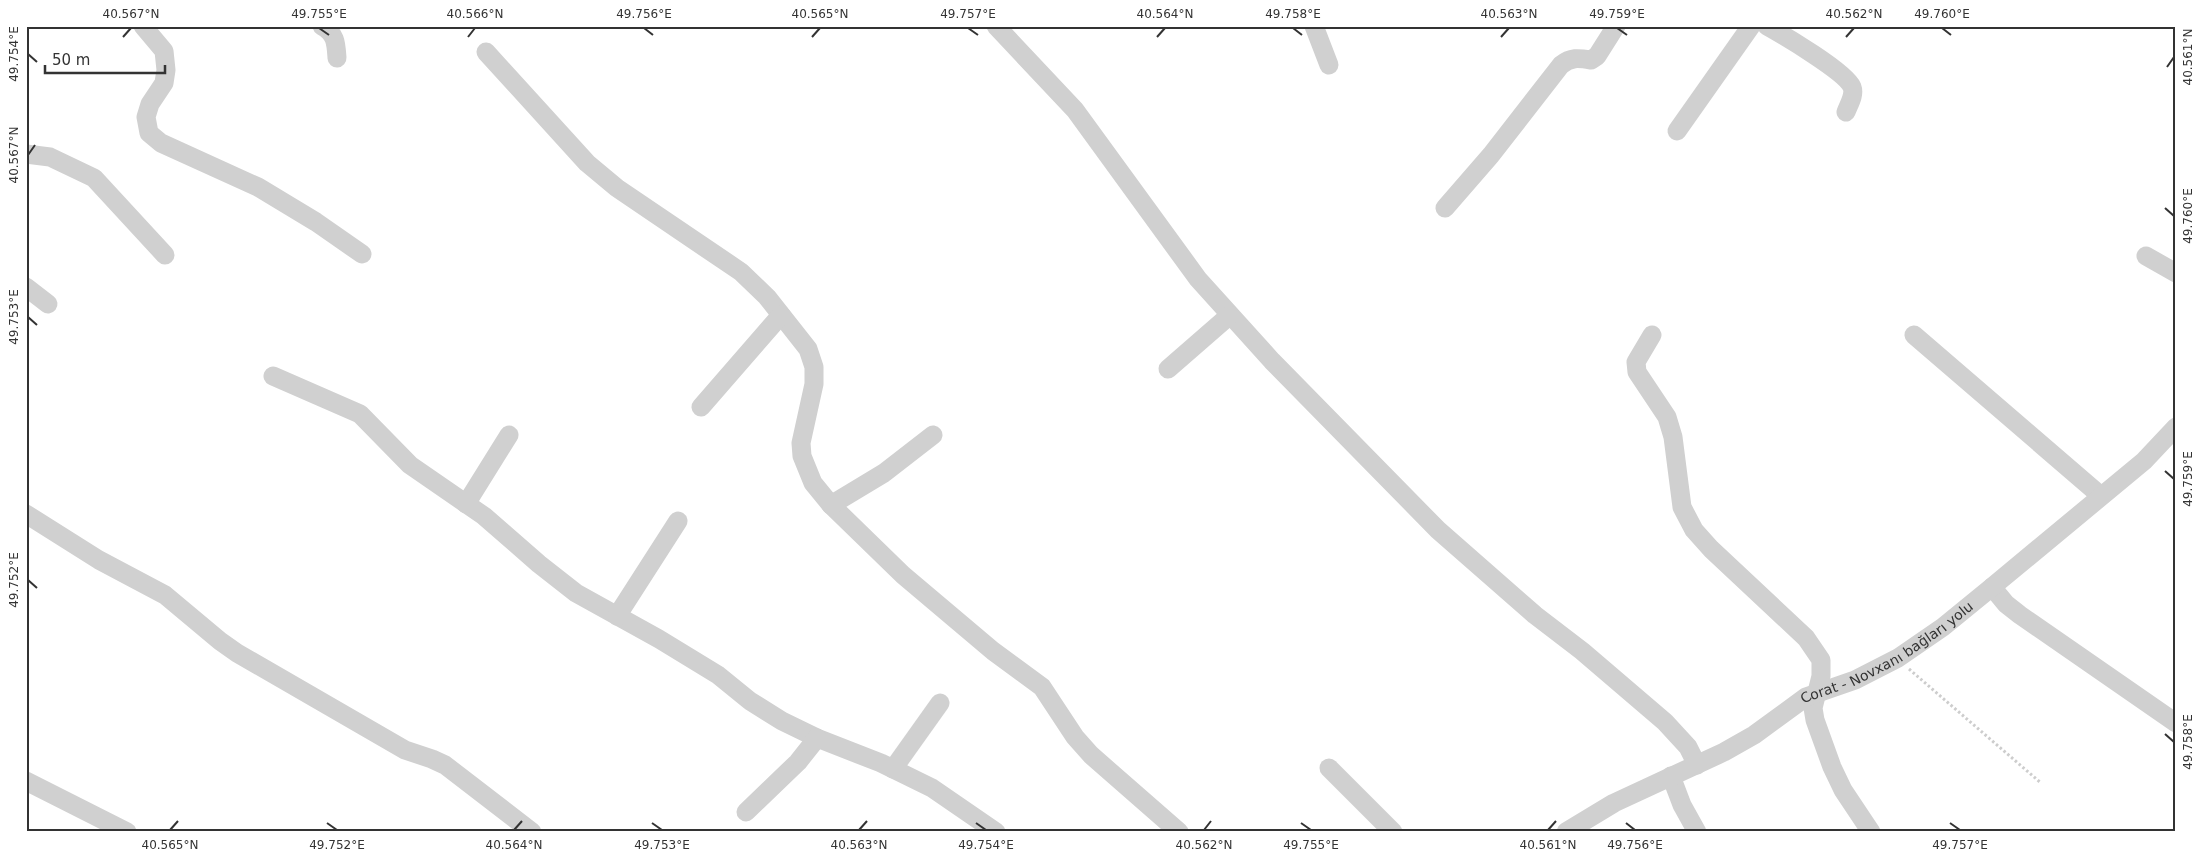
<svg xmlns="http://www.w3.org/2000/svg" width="2202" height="858" font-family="'DejaVu Sans',sans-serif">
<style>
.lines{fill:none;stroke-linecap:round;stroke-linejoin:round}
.path{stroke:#cdcdcd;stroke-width:3;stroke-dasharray:2.5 2.5;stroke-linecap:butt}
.street{stroke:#d0d0d0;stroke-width:19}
.ticks{fill:none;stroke:#333;stroke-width:2}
.labels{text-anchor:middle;stroke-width:5;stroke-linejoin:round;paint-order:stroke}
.street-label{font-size:14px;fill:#333;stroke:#fff}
.neatline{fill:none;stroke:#333;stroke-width:2}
.ticks-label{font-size:12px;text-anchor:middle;fill:#333}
</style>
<rect width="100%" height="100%" fill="#fff"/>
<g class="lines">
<path class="path" d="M1909 669 2041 783"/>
<g class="street">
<path d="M143 26 164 51 166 70 164 83 150 104 146 117 149 133 161 143 258 187 316 222 362 254"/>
<path d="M322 26C336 34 336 43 337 58"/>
<path d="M996 26 1075 110 1198 279 1272 361 1438 530 1535 615 1582 651 1665 722 1688 747 1697 765"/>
<path d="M1314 26 1329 65"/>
<path d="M1767 26C1783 35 1846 72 1852 87 1855 95 1849 104 1846 112"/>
<path d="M486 52 587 163 617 188 741 272 767 297 808 349 814 367V384L801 443 802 456 813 483 831 505 903 575 993 651 1042 687 1075 737 1091 755 1179 832"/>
<path d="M1677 131 1751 26"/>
<path d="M26 154 50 157 94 178 165 255"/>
<path d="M1445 208 1491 155 1561 65C1571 57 1578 58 1591 60L1597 56 1616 26"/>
<path d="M2146 256 2176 273"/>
<path d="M26 287 48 304"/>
<path d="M1652 335 1636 362 1637 372 1667 417 1673 437 1682 507 1694 530 1711 549 1806 638 1821 660V676L1813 708 1815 720 1832 767 1843 790 1871 832"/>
<path d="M1914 335 2101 496"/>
<path d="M1168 369 1230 315"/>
<path d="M273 376 360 414 410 465 484 516 539 564 576 593 659 639 718 675 750 701 782 721 817 738 881 763 932 788 996 832"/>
<path d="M701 407 781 315"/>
<path d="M466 504 509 435"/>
<path d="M831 505 884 473 933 435"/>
<path d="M26 514 99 560 165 595 220 641 237 653 405 750 432 759 445 765 532 832"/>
<path d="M1992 587 2006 604 2020 615 2176 723"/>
<path d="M617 616 678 521"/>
<path d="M1329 768 1393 832"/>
<path d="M893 769 940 703"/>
<path d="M1671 776 1682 805 1697 832"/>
<path d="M26 781 127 832"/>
<path d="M746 812 798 762 817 738"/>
<path id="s1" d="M1566 832 1614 803 1724 752 1754 735 1806 697 1855 680 1898 658 1943 627 1992 587 2144 461 2176 427"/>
</g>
</g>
<path class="ticks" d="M319 28 329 35M644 28 653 35M968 28 978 35M1293 28 1302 35M1617 28 1627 35M1942 28 1951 35M123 37 131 28M468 37 475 28M812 37 820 28M1157 37 1165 28M1501 37 1509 28M1846 37 1854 28M28 54 37 62M2167 67 2174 57M28 155 35 145M2165 208 2174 216M28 317 37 325M2165 471 2174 479M28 580 37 588M2165 734 2174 742M327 823 337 830M652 823 662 830M976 823 986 830M1301 823 1311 830M1626 823 1635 830M1950 823 1960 830M170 830 178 821M514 830 522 821M859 830 867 821M1204 830 1211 821M1548 830 1556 821"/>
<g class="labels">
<g class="street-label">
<text dy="5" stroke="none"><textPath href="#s1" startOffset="369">Corat - Novxanı bağları yolu</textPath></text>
</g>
</g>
<rect width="2202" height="858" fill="none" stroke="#ffffff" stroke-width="55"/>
<path d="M45 65v8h120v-8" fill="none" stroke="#333333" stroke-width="2.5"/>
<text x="52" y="65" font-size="15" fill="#333333" stroke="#ffffff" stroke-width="4" paint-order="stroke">50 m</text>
<rect x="28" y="28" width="2146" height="802" class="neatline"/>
<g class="ticks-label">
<text x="131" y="18">40.567°N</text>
<text x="319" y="18">49.755°E</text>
<text x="475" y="18">40.566°N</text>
<text x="644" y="18">49.756°E</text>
<text x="820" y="18">40.565°N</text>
<text x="968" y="18">49.757°E</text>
<text x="1165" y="18">40.564°N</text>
<text x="1293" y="18">49.758°E</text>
<text x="1509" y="18">40.563°N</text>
<text x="1617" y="18">49.759°E</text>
<text x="1854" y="18">40.562°N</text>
<text x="1942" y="18">49.760°E</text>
<text transform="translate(14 54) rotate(-90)" y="4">49.754°E</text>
<text transform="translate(2188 57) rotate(-90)" y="4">40.561°N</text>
<text transform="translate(14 155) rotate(-90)" y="4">40.567°N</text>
<text transform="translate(2188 216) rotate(-90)" y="4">49.760°E</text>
<text transform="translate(14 317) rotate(-90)" y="4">49.753°E</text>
<text transform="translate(2188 479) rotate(-90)" y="4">49.759°E</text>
<text transform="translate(14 580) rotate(-90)" y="4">49.752°E</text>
<text transform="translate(2188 742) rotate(-90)" y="4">49.758°E</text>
<text x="170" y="849">40.565°N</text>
<text x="337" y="849">49.752°E</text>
<text x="514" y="849">40.564°N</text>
<text x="662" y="849">49.753°E</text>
<text x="859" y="849">40.563°N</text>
<text x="986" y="849">49.754°E</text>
<text x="1204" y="849">40.562°N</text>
<text x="1311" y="849">49.755°E</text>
<text x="1548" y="849">40.561°N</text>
<text x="1635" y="849">49.756°E</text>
<text x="1960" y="849">49.757°E</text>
</g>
</svg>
